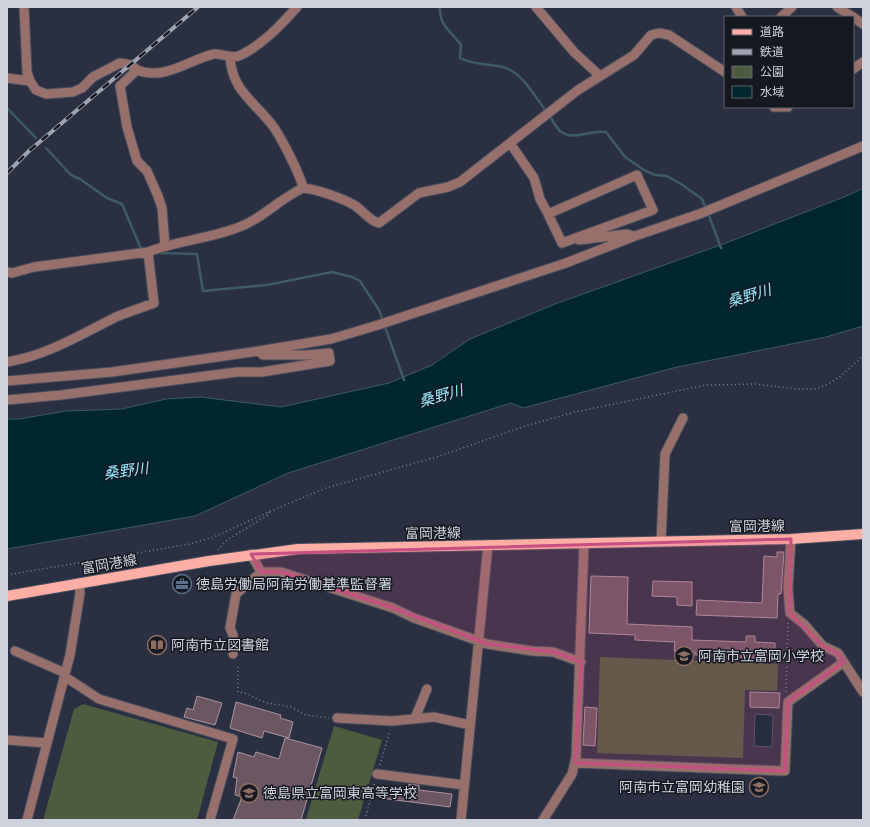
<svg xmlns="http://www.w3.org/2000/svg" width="870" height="827" font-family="Quicksand,'Noto Sans JP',sans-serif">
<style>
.green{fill:#4d5c3e}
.water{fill:#01262d;stroke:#3e5a62}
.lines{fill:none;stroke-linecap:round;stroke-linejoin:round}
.stream{stroke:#3e5a62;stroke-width:2.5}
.building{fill:#6b5762;stroke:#aa939f}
.minor-casing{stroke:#484d5d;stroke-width:11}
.major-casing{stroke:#484d5d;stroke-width:12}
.path{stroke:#7d8290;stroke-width:1.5;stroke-dasharray:1 3;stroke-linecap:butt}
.minor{stroke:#97706b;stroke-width:9}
.major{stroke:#feaea4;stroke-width:10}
.rail-casing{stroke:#9ea3b0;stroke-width:4}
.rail{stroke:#151820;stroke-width:2.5;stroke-dasharray:8;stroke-linecap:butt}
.marked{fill:#c65082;fill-opacity:0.2;stroke:#c65082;stroke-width:3;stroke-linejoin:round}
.labels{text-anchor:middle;stroke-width:3;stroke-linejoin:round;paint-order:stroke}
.street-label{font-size:14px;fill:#ced2dd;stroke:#151820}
.poi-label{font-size:14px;fill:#ced2dd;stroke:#151820;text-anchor:start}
.water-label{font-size:15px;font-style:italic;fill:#97e8fb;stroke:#151820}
</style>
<rect width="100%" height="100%" fill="#2a3041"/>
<path class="green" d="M600 657 778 664 777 691 745 690 743 758 597 753Z
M83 704 218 742 197 820H43L74 709Z
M334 726 382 740 358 820H308L306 819Z"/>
<path class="water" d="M863 188V326L826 337 677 367 523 408 511 403 288 473 195 516 7 549V419H19L66 411 122 409 166 399 200 397 281 407 389 383 432 365 470 339 555 304 726 243 849 195Z
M755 714 773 715 772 747 754 746Z"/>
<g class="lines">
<path class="stream" d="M440 7C439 26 451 31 461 45L460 58C475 66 491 63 506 68 524 75 535 97 546 111
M7 108 36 138
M549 115C552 120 556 127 560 131 574 142 591 129 606 132L625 157 644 170 655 175 667 176 681 184 702 199 706 209
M46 148 71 175 80 179 107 198 122 204 142 251
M708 213 721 248
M159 253 197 254 203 291 267 285 332 272 352 277 360 281 379 310 404 380"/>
</g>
<path class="building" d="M777 552H784L781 594H778L777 618 696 615 697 600 762 603 764 556 777 557Z
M591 576 628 577 627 624 692 627V640L746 642V636H755V642L775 643V659L695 655V652L674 651 675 642 635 640V635L589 633Z
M653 581 692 582V606L677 605V597L652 596Z
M750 692 780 693 779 708 750 707Z
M197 696 222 703 215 725 184 717 187 708 193 710Z
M236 702 281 715 280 718 293 722 289 738 264 731 262 738 230 728Z
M585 707 597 708 595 746 583 745Z
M285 738 322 748 301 820H233L242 797 235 795 237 778 233 777 238 752 254 757 256 752 279 759Z
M409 784 419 785V790L452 794 450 807 380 798 381 786 408 789Z"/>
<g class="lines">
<g class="minor-casing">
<path id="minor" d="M24 7 27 72 30 81 36 90 46 94 73 92 82 88 93 77 120 63 131 65 137 70
M536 7 574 52 600 76
M736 7 742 17
M837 7 853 17
M781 17 792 7
M853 17 863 24
M230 57C232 91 254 101 272 125 280 135 301 176 303 188
M853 69 863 62
M7 78 30 81
M774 107H788
M510 143 534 178 540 199 548 214 637 175 653 210 562 243 548 214
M579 240 627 234 631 235
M165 245 162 208 158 196 147 171 137 161 127 127 120 86 137 70C165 81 188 60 214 54 223 53 232 60 241 55 263 44 280 26 297 7
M7 272 12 273 34 267 148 252C176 241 206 239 234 229 260 221 279 199 303 188 316 189 342 198 354 205 364 211 368 220 379 223L419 193 448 187 460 182 578 90 634 55 651 35 659 33 669 35 725 72
M7 362C48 355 80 335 116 317 128 312 141 308 154 303L148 252
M7 381 112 372 259 351
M7 400 61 395 237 372H262L330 361 329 353 307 355H263L259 351 331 339 378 325 566 263 635 236 702 213 863 146
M791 539 788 588 790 613 804 624 823 646 838 653 863 692
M661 542 665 454 683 418
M251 554 261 572
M15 651 65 673
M233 654V635L230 628 236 594 261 572H281L393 608 414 618 487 644 532 651 553 652 581 662
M64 676 99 699 233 739 210 820
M337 718 392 721 434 717 470 725
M415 718 427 689
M7 740 47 743
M575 763 785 771 788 702 844 662
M377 774 464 785
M27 820 70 655 80 593 79 583
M461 820 488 545
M543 820 572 774 576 757 584 544"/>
</g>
<g class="major-casing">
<path id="major" d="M7 596 209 561 298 549 791 539 863 534"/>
</g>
<path class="path" d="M218 550 227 540 268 515 270 511
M85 562 88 573
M7 575 190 544 214 537 271 511 326 488 440 456 522 427 575 412 706 385 755 384 797 389H816L826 385 841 376 863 356
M238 667V692L248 694 259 700 268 703 291 707 306 715 329 718
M786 692 788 622
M380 765 390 730
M365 820 375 782"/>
<use href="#minor" class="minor"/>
<use href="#major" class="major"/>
<g class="rail-casing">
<path id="rail" d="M7 173 29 151 198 7"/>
</g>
<use href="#rail" class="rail"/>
</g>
<path class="marked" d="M791 539 790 613 823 646 838 653 844 662 788 702 785 771 575 763 581 662 553 652 487 644 393 608 281 572H261L251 554Z"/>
<defs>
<g id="office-ring" transform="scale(1)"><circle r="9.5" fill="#151820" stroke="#5c6f8a" stroke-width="1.5"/><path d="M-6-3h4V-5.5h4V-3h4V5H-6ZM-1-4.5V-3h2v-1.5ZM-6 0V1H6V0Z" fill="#5c6f8a"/></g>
<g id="library-ring" transform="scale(1)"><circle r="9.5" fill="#151820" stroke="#8d6e63" stroke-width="1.5"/><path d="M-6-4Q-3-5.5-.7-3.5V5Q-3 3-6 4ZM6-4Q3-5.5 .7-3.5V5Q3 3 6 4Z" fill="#8d6e63"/></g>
<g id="school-ring" transform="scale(1)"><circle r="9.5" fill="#151820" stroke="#8d6e63" stroke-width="1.5"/><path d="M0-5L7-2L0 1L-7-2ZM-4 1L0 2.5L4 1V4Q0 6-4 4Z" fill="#8d6e63"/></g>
</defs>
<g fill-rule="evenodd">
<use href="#office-ring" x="182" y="584"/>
<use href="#library-ring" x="157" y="645"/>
<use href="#school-ring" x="684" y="656"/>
<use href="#school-ring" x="759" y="787"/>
<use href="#school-ring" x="249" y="793"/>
</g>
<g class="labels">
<g class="street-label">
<text transform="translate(757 526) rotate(-1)" y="5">富岡港線</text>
<text transform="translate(433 533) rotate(-1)" y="5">富岡港線</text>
<text transform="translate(109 564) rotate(-10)" y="5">富岡港線</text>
</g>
<g class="poi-label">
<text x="196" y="589">徳島労働局阿南労働基準監督署</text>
<text x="171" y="650">阿南市立図書館</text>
<text x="698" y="661">阿南市立富岡小学校</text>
<text x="745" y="792" text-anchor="end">阿南市立富岡幼稚園</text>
<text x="263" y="798">徳島県立富岡東高等学校</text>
</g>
<g class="water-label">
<text transform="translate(749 296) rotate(-17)" y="5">桑野川</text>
<text transform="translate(441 396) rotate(-16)" y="5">桑野川</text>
<text transform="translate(126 471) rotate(-8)" y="5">桑野川</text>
</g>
</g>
<rect width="870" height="827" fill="none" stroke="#ced2dd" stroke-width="16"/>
<rect x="724" y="16" width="130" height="92" fill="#151820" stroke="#5f626c"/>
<rect x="732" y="29" width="20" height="6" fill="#feaea4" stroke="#5f626c"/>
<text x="760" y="36" font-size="12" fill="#ced2dd">道路</text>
<rect x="732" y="49" width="20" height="6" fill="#9ea3b0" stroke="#5f626c"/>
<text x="760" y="56" font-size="12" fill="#ced2dd">鉄道</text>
<rect x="732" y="66" width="20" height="12" fill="#4d5c3e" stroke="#5f626c"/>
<text x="760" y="76" font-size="12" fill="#ced2dd">公園</text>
<rect x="732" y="86" width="20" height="12" fill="#01262d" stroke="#5f626c"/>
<text x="760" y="96" font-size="12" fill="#ced2dd">水域</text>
</svg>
